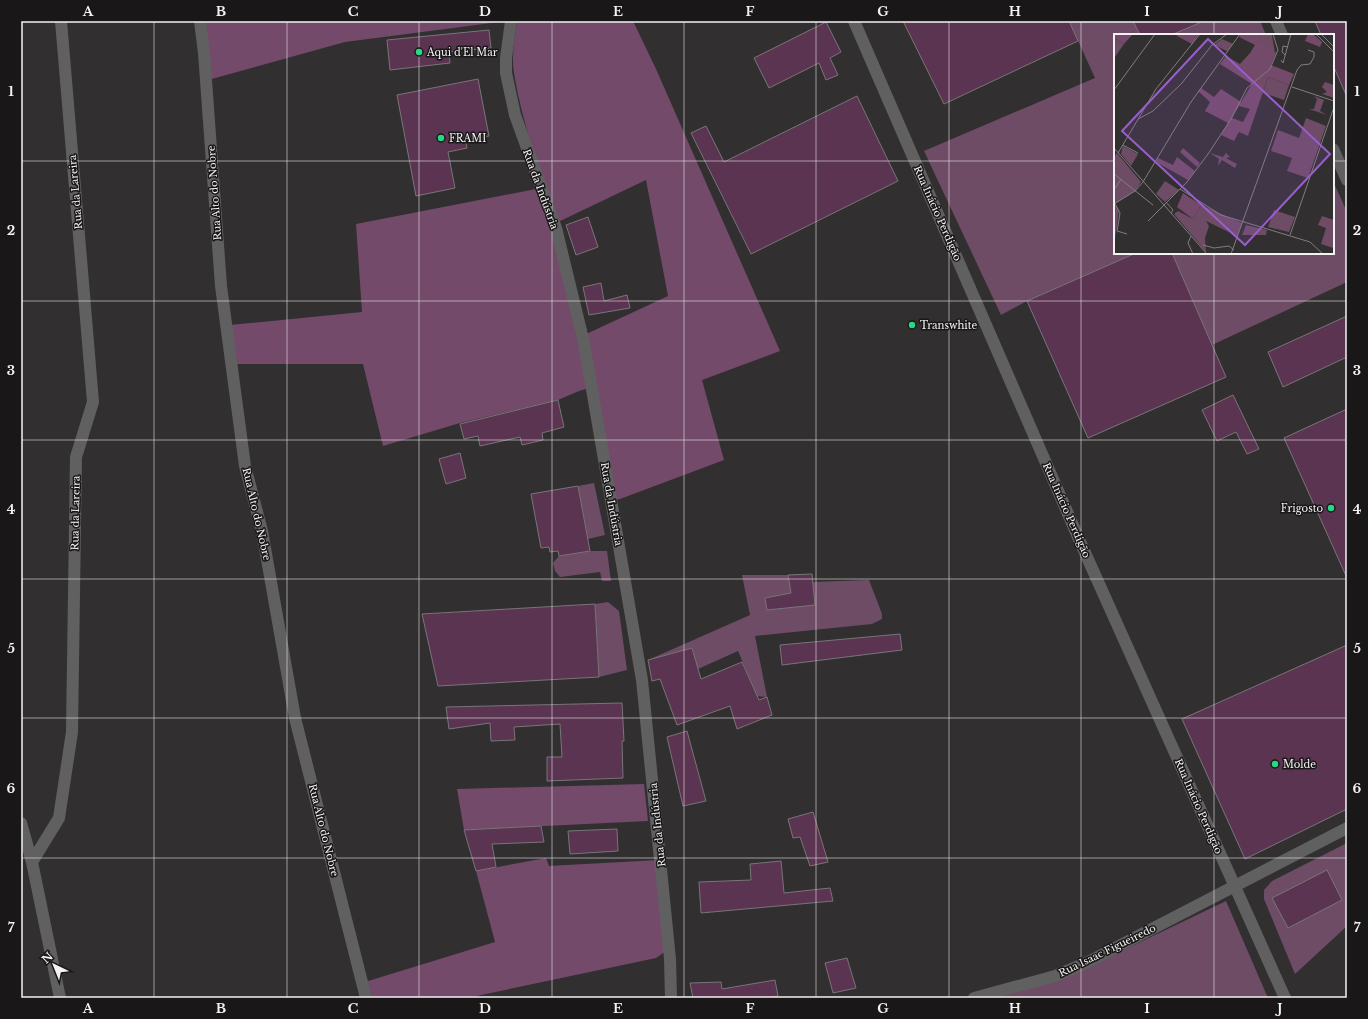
<svg xmlns="http://www.w3.org/2000/svg" width="1368" height="1019" font-family="'Libre Baskerville',serif">
<style>
.green{fill:#6e4c65}
.forest{fill:#734a69}
.building{fill:#5b3452;stroke:#787577}
.lines{fill:none;stroke-linecap:round;stroke-linejoin:round}
.street{stroke:#616061;stroke-width:12}
.grid{fill:none;stroke:#f4f2f3;stroke-width:1;stroke-opacity:0.55}
.poi-dot{fill:#27d885;stroke:#191718;stroke-width:1.5}
.labels{text-anchor:middle;stroke-width:3;stroke-linejoin:round;paint-order:stroke}
.poi-label{font-size:10px;fill:#f4f2f3;stroke:#191718;text-anchor:start}
.street-label{font-size:10px;fill:#f4f2f3;stroke:#191718}
.inset-road{fill:none;stroke:#807d7f;stroke-width:1}
.view{fill:#995ecc;fill-opacity:0.15;stroke:#995ecc;stroke-width:2}
.inset-edge{fill:none;stroke:#f4f2f3;stroke-width:2}
.neatline{fill:none;stroke:#f4f2f3;stroke-width:1.5}
.grid-label{font-size:13px;text-anchor:middle;font-weight:bold;fill:#f4f2f3}
</style>
<rect width="100%" height="100%" fill="#322f31"/>
<path class="green" d="M1069 21H1260L1266 35H1115V253H1136L1027 301 1001 315 924 151 1095 78Z
M1333 181 1347 212V282L1212 345 1172 253H1333Z
M594 483 605 535 588 539 578 486Z
M590 551H607L611 581H602L600 572 560 577 555 571 553 563 559 556Z
M742 575H788L791 593 765 598 767 609 812 582 869 580 882 614V619L872 624 755 636 767 697 757 696 738 651 698 669 692 648 648 660 750 615Z
M608 602 619 611 627 670 599 677 595 604Z
M1347 843V926L1295 974 1264 899V890L1272 881Z
M1226 901 1268 998H990L1082 970Z"/>
<path class="forest" d="M203 21H507L345 42 208 80Z
M517 21H633L656 69 780 351 702 380 724 460 620 499 614 500 584 335 668 296 646 180 558 222C541 173 522 124 514 73 511 56 515 38 517 21Z
M541 188 589 388 579 391 558 400 460 423 383 446 363 364H234L230 325 362 312 356 224Z
M644 784 648 821 464 830 457 789Z
M546 858 549 866 658 860 666 951 656 958 467 998H369L365 982 495 942 476 871Z"/>
<path class="building" d="M903 21H1069L1078 41 944 104Z
M1133 21H1204L1171 35H1140Z
M1315 21H1347V97L1333 65V35H1321Z
M826 22 841 52 830 58 838 75 826 80 819 63 769 88 754 58Z
M489 30 491 48 449 52 450 63 390 70 387 40Z
M478 79 489 136 466 141 467 148 448 152 455 188 416 196 397 95Z
M857 96 898 181 751 254 691 133 706 126 724 162Z
M588 217 598 247 576 255 566 225Z
M1136 253H1172L1226 377 1088 438 1027 301Z
M601 283 604 301 627 295 630 308 589 315 583 287Z
M1347 316V357L1283 387 1268 352Z
M1233 395 1259 449 1247 454 1236 432 1217 441 1202 410Z
M558 400 564 427 542 433 543 440 522 445 520 437 480 446 478 436 464 439 460 424Z
M1347 409V578L1284 438Z
M460 453 466 478 446 484 439 459Z
M578 486 590 551 559 556 558 551 550 552 549 547 541 548 531 494Z
M812 574 815 605 767 610 765 598 791 593 788 575Z
M595 604 599 677 438 686 422 614Z
M900 634 902 650 782 665 780 645Z
M1347 645V809L1245 859 1182 719Z
M692 648 701 679 742 662 759 700 767 697 772 715 737 729 730 706 677 725 660 679 652 681 648 660Z
M622 703 624 741H622L623 778 547 781V757H562L560 724 514 727 515 740 491 741 490 723 449 729 446 707Z
M687 731 706 801 683 806 667 737Z
M813 812 828 862 810 866 800 837 793 838 788 819Z
M541 826 544 842 492 844 496 867 476 871 464 830Z
M617 829 618 851 570 854 568 831Z
M781 861 784 893 830 888 833 901 701 913 699 882 751 880 750 864Z
M1327 870 1342 900 1288 928 1272 898Z
M847 958 856 988 833 993 825 963Z
M775 980 778 996 769 998H693L690 983 721 982 722 989Z"/>
<g class="lines">
<path class="street" d="M200 21 204 53 221 286 245 466 262 531 295 718 366 998
M511 21 506 58V73L515 115 556 228 584 343 642 680 670 959 671 998
M854 21 1082 546 1285 998
M1276 21 1282 35
M1333 149 1347 180
M21 823 32 862 60 998
M32 862 59 818 72 732 76 457 93 402 61 21
M974 998 1055 976 1088 962 1347 828"/>
</g>
<path class="grid" d="M154 21V998M287 21V998M419 21V998M552 21V998M684 21V998M816 21V998M949 21V998M1081 21V998M1214 21V35M21 161H1115M1333 161H1347M1214 253V998M21 301H1347M21 440H1347M21 579H1347M21 718H1347M21 858H1347"/>
<g class="poi-dot">
<circle cx="419" cy="52" r="4"/>
<circle cx="441" cy="138" r="4"/>
<circle cx="912" cy="325" r="4"/>
<circle cx="1331" cy="508" r="4"/>
<circle cx="1275" cy="764" r="4"/>
</g>
<g class="labels">
<g class="poi-label">
<text x="427" y="56">Aqui d'El Mar</text>
<text x="449" y="142">FRAMI</text>
<text x="920" y="329">Transwhite</text>
<text x="1323" y="512" text-anchor="end">Frigosto</text>
<text x="1283" y="768">Molde</text>
</g>
<g class="street-label">
<text transform="translate(541 189) rotate(70)" y="4">Rua da Indústria</text>
<text transform="translate(75 192) rotate(-95)" y="4">Rua da Lareira</text>
<text transform="translate(214 193) rotate(-94)" y="4">Rua Alto do Nobre</text>
<text transform="translate(938 213) rotate(66)" y="4">Rua Inácio Perdigão</text>
<text transform="translate(612 504) rotate(80)" y="4">Rua da Indústria</text>
<text transform="translate(1067 510) rotate(66)" y="4">Rua Inácio Perdigão</text>
<text transform="translate(75 513) rotate(-89)" y="4">Rua da Lareira</text>
<text transform="translate(257 514) rotate(77)" y="4">Rua Alto do Nobre</text>
<text transform="translate(1199 806) rotate(66)" y="4">Rua Inácio Perdigão</text>
<text transform="translate(657 825) rotate(-96)" y="4">Rua da Indústria</text>
<text transform="translate(324 830) rotate(76)" y="4">Rua Alto do Nobre</text>
<text transform="translate(1107 950) rotate(-26)" y="4">Rua Isaac Figueiredo</text>
</g>
</g>
<g transform="translate(1114 34)">
<rect width="220" height="220" fill="#322f31"/>
<path d="M147 0 158 1 161 19 143 7ZM0 4 10 10 1 23 0 22ZM108 5 119 10 113 17 100 11ZM154 43 175 51 170 66 149 59ZM211 48 220 51V64L208 60 213 58 208 53ZM200 62 210 66 206 77 213 81 195 75H200L203 65ZM192 84 212 92 194 144 173 137 178 124 157 117 164 96 185 104ZM9 112 24 120 17 132 7 120ZM3 119 27 148 21 157 1 170 5 176 0 212V123ZM96 119 109 123 112 119 116 123 112 124 123 130 121 134 108 126 104 132 105 125ZM51 147 65 156 51 168 42 160ZM87 171 128 189 123 202 92 187 95 192 91 204 92 218 60 180 64 177 79 185ZM160 176 181 183 175 198 154 193ZM208 182 220 186 219 214 207 210 212 194 204 191ZM132 191 153 196 152 201H128Z" fill="#6e4c65"/>
<path d="M0 0H19L10 10 0 4ZM64 0H85L78 10 63 2ZM127 0H147L144 7 162 19 157 31 180 40 175 51 154 43 134 102 125 98 120 107 107 101 114 89 91 77 96 68 84 57 87 54 100 63 107 55 127 68 138 50 106 30 112 22 126 30 136 19 141 11 125 3ZM125 72 136 75 129 88 118 84ZM194 0H199L208 8 206 13 191 7ZM69 114 86 129 83 133 66 118ZM63 123 81 137 74 146 42 128 44 124 59 131ZM69 159 87 171 79 185 63 173Z" fill="#734a69" fill-rule="evenodd"/>
<path class="inset-road" d="M202 0 220 18M207 0 220 13M171 21 168 18 169 12 174 13M167 26 169 29 177 0M178 53 220 67M0 56 41 0M24 85 39 77 68 49 98 11 113 0M9 111 24 119M0 114 93 220M4 119 42 55 86 0M0 140 39 171M66 155 107 181 196 208 209 220M0 156 7 145M0 168 6 179 3 197 13 200M52 168 59 176 57 179M0 170 21 157 29 148 77 68 126 0M34 187 73 148 94 120 117 85 133 54 156 35 164 16 159 0M176 201 220 73M77 202 74 209 79 220M89 211 100 214 115 212 120 216M117 220 183 36 187 31 196 30 200 23V18L194 16"/>
<path class="view" d="M94 5 216 120 131 211 8 97Z"/>
<rect width="220" height="220" class="inset-edge"/>
</g>
<rect width="1368" height="1019" fill="none" stroke="#191718" stroke-width="44"/>
<g transform="translate(54 965) rotate(317)" stroke="#191718" stroke-width="3" paint-order="stroke">
<path d="M0-3L7 15L0 10L-7 15Z" fill="#f4f2f3"/>
<text y="-6" font-size="11" font-weight="bold" text-anchor="middle" fill="#f4f2f3">N</text>
</g>
<rect x="22" y="22" width="1324" height="975" class="neatline"/>
<g class="grid-label">
<text x="88" y="16">A</text>
<text x="221" y="16">B</text>
<text x="353" y="16">C</text>
<text x="485" y="16">D</text>
<text x="618" y="16">E</text>
<text x="750" y="16">F</text>
<text x="883" y="16">G</text>
<text x="1015" y="16">H</text>
<text x="1147" y="16">I</text>
<text x="1280" y="16">J</text>
<text x="11" y="96">1</text>
<text x="1357" y="96">1</text>
<text x="11" y="235">2</text>
<text x="1357" y="235">2</text>
<text x="11" y="375">3</text>
<text x="1357" y="375">3</text>
<text x="11" y="514">4</text>
<text x="1357" y="514">4</text>
<text x="11" y="653">5</text>
<text x="1357" y="653">5</text>
<text x="11" y="793">6</text>
<text x="1357" y="793">6</text>
<text x="11" y="932">7</text>
<text x="1357" y="932">7</text>
<text x="88" y="1013">A</text>
<text x="221" y="1013">B</text>
<text x="353" y="1013">C</text>
<text x="485" y="1013">D</text>
<text x="618" y="1013">E</text>
<text x="750" y="1013">F</text>
<text x="883" y="1013">G</text>
<text x="1015" y="1013">H</text>
<text x="1147" y="1013">I</text>
<text x="1280" y="1013">J</text>
</g>
</svg>
